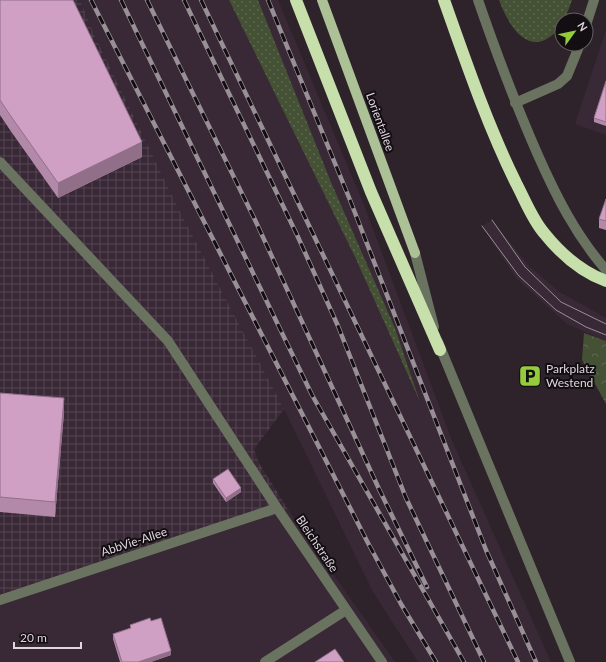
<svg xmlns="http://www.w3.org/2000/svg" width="606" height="662" font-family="Lato,sans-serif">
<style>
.built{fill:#392835}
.industrial{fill:url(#industrial-grid)}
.grass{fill:url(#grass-dots)}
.park{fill:url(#park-crowns)}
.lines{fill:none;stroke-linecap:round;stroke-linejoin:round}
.minor{stroke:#69735f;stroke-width:10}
.major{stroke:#acc195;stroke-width:10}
.highway{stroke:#c6dfab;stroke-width:12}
.tram{stroke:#999097;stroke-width:1}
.rail-casing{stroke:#999097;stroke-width:4.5}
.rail{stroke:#130e12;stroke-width:3;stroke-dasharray:9;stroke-linecap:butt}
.wall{fill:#b289a9}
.shaded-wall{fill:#916f89}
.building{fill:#cf9fc4;stroke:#916f89}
.labels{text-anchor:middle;stroke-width:4;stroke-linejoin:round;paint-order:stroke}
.street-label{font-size:12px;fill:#dfd7dd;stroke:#130e12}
.poi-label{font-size:12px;fill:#dfd7dd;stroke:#130e12;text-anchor:start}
</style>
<defs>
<pattern id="industrial-grid" width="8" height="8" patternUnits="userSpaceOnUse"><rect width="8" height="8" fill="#392835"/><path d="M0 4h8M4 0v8" fill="none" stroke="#554652"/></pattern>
<pattern id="grass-dots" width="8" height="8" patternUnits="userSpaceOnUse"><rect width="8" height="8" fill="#445135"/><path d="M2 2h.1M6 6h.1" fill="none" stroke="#5f6952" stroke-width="1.8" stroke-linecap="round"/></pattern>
<pattern id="park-crowns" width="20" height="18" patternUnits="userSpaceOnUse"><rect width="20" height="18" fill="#445135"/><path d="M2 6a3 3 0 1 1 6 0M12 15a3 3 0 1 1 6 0" fill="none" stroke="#5f6952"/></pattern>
</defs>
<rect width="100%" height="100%" fill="#2e232b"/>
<path class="built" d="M80 0H229L355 257 417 396 395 328 331 182 258 0H278L364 205 453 443 551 662H418L373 592 284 409 178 208 94 34Z
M606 30V135L575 124Z
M492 220 528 265 558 291 606 318V341L567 324 516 278 482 226Z
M289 511 395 662H0V594Z"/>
<path class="industrial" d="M0 0H80L94 34 178 208 284 409 254 449 259 463 289 511 0 594Z"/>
<path class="grass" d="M229 0H258L331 182 395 328 420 402 355 257Z
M499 0H572C554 55 520 57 499 0Z"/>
<path class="park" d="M584 333 606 341V404L582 360Z"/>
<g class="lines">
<path class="minor" d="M478 0C496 52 515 103 537 153 556 196 575 234 606 270
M586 25 594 0
M515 103 558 84 567 76 580 44
M0 162 168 341 277 508 382 662
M415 253 434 327
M438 342 570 662
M0 600 277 508
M265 662 346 610"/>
<path class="major" d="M322 0 415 253"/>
<path class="highway" d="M296 0 371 192 440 350
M444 0C466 62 487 124 516 183 525 200 532 219 544 233 560 253 582 272 606 281"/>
<path class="tram" d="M492 220 525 267 561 302 606 324
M482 226 519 276 556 310 586 327 606 335"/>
<g class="rail-casing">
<path id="rail" d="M91 0 368 543 401 604 436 662
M121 0 312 395 464 662
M147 0 256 222 379 489 427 587
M184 0 298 237 338 326 406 498 484 662
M201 0 518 662
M268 0 350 200 486 550 536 662"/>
</g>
<use href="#rail" class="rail"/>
</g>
<path class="wall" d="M0 0 142 157 58 198 10 130 0 115Z
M606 81V126L594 122V118Z
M606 199V230L599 228V219Z
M0 393 64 413 55 517 0 512Z
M213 479 241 492 226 502 213 483Z
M151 621 171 655 151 662H120L113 639V634L130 628V625Z"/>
<path class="shaded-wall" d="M142 142V157L58 198V183Z
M64 398V413L55 517V502Z
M241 488V492L226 502V498Z
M171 651V655L151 662H138Z"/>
<path class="building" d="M0 0H73L142 142 58 183 10 115 0 100Z
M606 81V122L594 118Z
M606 199V221L599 219Z
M0 393 64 398 55 502 0 497Z
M228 469 241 488 226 498 213 479Z
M150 618 151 621 161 618 171 651 138 662H122L113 634 131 628 130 625Z
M335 649 344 662H315Z"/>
<defs>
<g id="parking-square" transform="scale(1.15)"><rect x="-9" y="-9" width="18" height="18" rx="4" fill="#94cc3c" stroke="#130e12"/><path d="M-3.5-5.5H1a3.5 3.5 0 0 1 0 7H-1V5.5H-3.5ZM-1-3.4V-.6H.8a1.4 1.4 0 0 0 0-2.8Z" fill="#111"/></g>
</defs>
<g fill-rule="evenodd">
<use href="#parking-square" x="530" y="376"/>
</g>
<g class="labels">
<g class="street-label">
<text transform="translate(380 122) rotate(70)" y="4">Lorientallee</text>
<text transform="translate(134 542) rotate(-18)" y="4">AbbVie-Allee</text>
<text transform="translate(317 544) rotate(56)" y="4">Bleichstraße</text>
</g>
<g class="poi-label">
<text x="546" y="373">Parkplatz<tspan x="546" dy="14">Westend</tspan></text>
</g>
</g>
<g transform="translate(574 32) rotate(57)"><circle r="19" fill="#130e12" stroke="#655e63"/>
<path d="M0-3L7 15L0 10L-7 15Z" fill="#94cc3c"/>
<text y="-6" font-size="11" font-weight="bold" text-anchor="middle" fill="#dfd7dd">N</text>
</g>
<path d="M14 642v6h67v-6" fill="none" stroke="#dfd7dd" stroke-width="2"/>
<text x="20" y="642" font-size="12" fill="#dfd7dd" stroke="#130e12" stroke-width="3" paint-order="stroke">20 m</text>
</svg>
